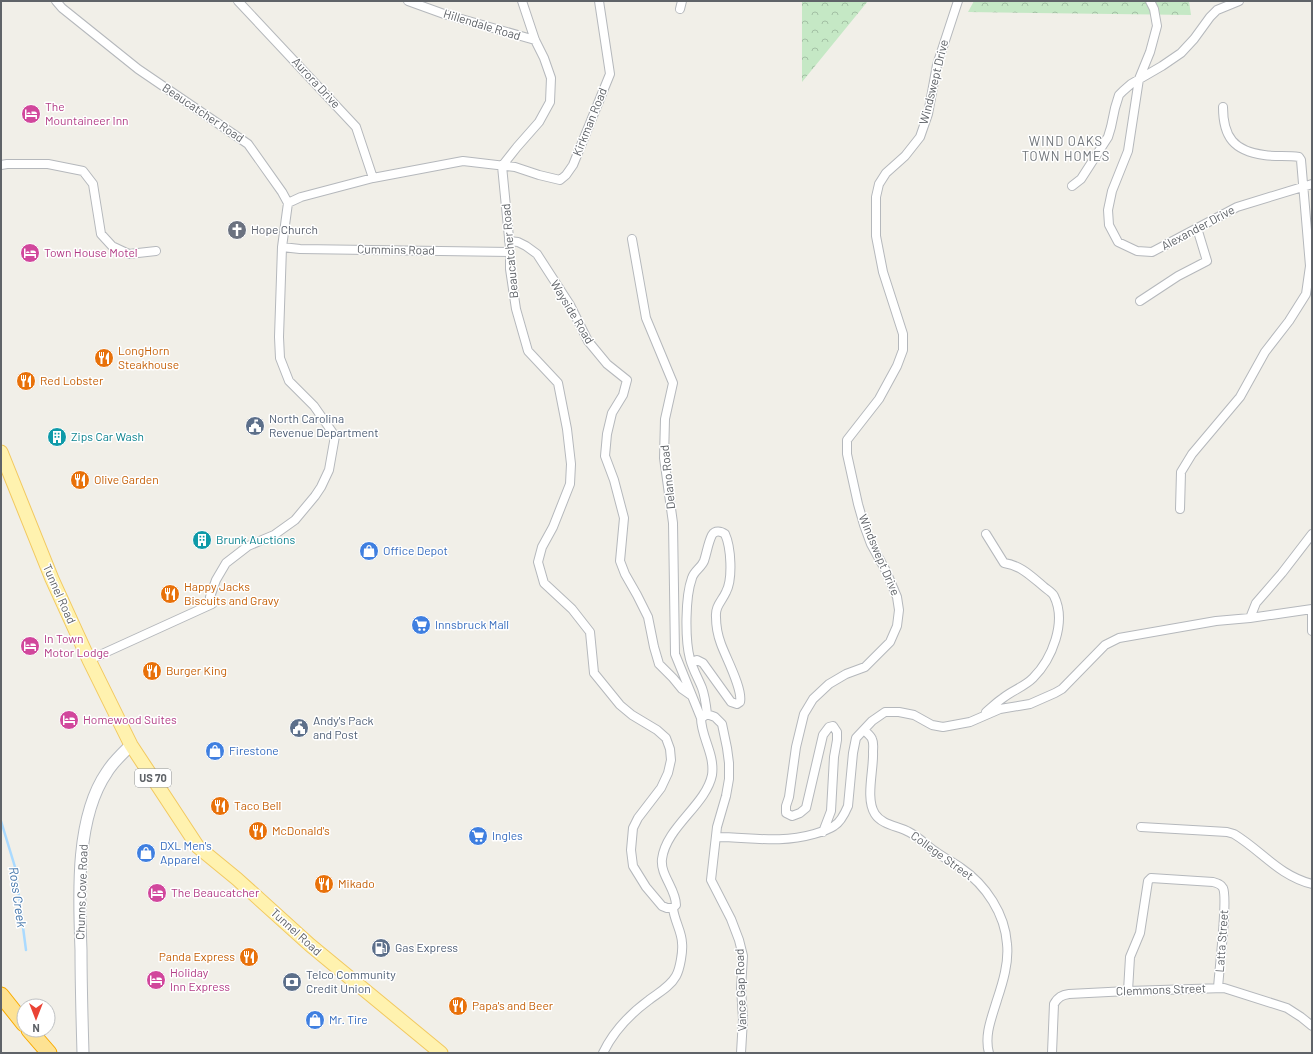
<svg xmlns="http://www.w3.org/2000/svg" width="1313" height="1054" font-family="Barlow,sans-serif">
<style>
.forest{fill:url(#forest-crowns)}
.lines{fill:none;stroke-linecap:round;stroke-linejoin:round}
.stream{stroke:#aadaff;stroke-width:2.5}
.minor-casing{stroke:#b5b8bc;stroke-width:10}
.secondary-casing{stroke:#b6babf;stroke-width:13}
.primary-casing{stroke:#f2c960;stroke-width:15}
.motorway-casing{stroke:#f9ab00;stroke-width:17}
.minor{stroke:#fff;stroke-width:8}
.secondary{stroke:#fff;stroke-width:11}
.primary{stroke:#fff2af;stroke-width:13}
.motorway{stroke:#fde293;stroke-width:15}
.labels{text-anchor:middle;stroke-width:3;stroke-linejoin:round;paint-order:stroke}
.shield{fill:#fff;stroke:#8f9295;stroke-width:1}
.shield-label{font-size:11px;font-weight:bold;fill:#5f6368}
.street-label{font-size:12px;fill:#5f6368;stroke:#fff}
.hotel-label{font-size:12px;fill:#b23c85;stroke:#fff;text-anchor:start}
.worship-label{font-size:12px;fill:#5b616d;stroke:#fff;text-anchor:start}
.food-label{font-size:12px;fill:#c56008;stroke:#fff;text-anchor:start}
.service-label{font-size:12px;fill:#4e5e75;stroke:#fff;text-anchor:start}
.culture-label{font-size:12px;fill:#0d838f;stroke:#fff;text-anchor:start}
.shop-label{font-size:12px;fill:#366cbe;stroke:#fff;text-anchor:start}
.neighbourhood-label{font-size:13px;letter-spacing:1px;fill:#70757a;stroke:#fff}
.water-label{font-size:13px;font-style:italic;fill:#4174aa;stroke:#fff}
</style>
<defs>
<pattern id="forest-crowns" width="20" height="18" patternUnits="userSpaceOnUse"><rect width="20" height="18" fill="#c5e8c5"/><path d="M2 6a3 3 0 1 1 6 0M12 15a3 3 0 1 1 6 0" fill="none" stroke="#a3c0a4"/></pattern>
</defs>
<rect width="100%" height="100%" fill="#f1efe8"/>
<path class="forest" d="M802 1H868L802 82Z
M974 1H1189L1191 15 968 12Z"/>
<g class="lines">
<path class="stream" d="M1 821 15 867 26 950"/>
<g class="minor-casing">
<path id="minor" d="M56 1 62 8 138 69 248 144 282 192 288 203 301 197 373 178 463 161 515 167 539 175 560 180 566 175 573 165 610 74 599 1
M238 1 356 127 373 178
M408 1 444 14 535 40
M1150 1 1154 9 1157 26 1150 52 1139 79 1128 151 1112 191 1108 210 1109 225 1118 242 1137 251 1152 252 1237 207 1312 184
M680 9 682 1
M1 165 7 164H48L83 171 93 184 101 234 112 246 129 254 156 251
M502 166 510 248V269L516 309 528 351 558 383 567 429 571 464 570 484 553 527 542 547 538 562 544 583 572 609 590 632 594 673 620 705 632 715 657 730 666 738 670 749 671 760 668 773 661 788 638 818 633 828 631 850 633 866 646 887 662 906 667 908H673
M502 166 517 147 539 122 550 102 551 78 544 58 535 40 522 1
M1072 186 1081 179 1108 137 1111 127 1115 108 1119 95 1123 91 1131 84 1162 66 1181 53 1194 39 1210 17 1217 10 1239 1
M632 239 646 318 673 383 665 419 664 458 673 523 675 654 701 718C701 737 715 754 712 775 706 805 666 827 662 859 660 875 676 889 676 905L673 908
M509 241 518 242 526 246 537 254 570 305 588 341 607 364 627 380 623 395 612 413 607 434 605 456 614 480 624 518 620 561 625 574 637 595 648 617 654 647 659 664 673 678 682 689 692 696
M282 247 300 249 510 252
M1140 301 1178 276 1207 261 1197 228
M1180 509 1181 472 1192 454 1240 397 1265 352 1289 321 1306 294 1310 266 1301 160 1299 157C1287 155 1276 157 1264 155 1234 151 1223 137 1223 107
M986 534 1004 563C1020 565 1031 576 1043 586 1046 589 1052 592 1054 596 1067 622 1052 659 1033 678 1024 687 1013 690 1003 698 997 702 992 707 986 712
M1312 609V631
M1250 618 1312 609
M89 660 212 604 210 597 216 580 226 563 248 546 274 535 295 520 315 496 321 487 329 470 335 436 314 406 289 381 280 358 279 337 282 247 288 203
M691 662 697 660 703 663 731 702 737 704 740 702C743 689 726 658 721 644 718 636 716 626 716 617 715 606 722 601 726 592 733 579 731 547 725 534 721 531 715 530 712 535 708 543 707 552 704 561 701 568 694 571 692 578 685 597 685 640 690 659 693 670 698 678 702 688 705 696 706 705 707 714
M703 717 707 714 715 717 722 724 727 748 729 763V779L726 796 717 827 711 880 731 919 739 940 743 956 741 988 743 1019 741 1053
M864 730C867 733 871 736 872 739 874 743 873 748 873 752 874 769 865 799 875 814 882 825 898 826 909 832 919 837 927 846 936 852 944 858 953 862 961 868 986 885 1005 914 1007 944 1009 962 1003 982 997 1000 992 1017 984 1035 989 1053
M1141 827 1227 832 1234 834C1262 851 1278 875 1312 884
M823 832 831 811 834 757 837 740V732L833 726 829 727 823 735 806 808 800 813 792 816 786 813V806L789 797 796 747 804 714 813 699 829 684 846 674 865 667 890 642 897 626 899 610 897 597 886 571 871 544 864 525 858 504 847 454V440L879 399 897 366 903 350V334L883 272 876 236V197L879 184 886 173 905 156 920 137 928 114 937 65 958 1
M716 837C751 837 779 844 814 834 821 832 828 830 834 826 841 822 845 813 848 806L853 753 856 738 872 721 885 712H899L914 715 932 725 943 727 970 722 1000 709 1030 704 1055 693 1062 689 1105 645 1119 638 1216 621 1250 618 1256 603 1282 573 1312 534
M1128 991 1130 957 1140 933 1148 881 1151 878 1213 882C1217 883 1221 884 1223 888 1228 899 1219 971 1218 988
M603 1053C613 1032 630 1014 649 1000 658 993 670 987 676 976 680 969 683 951 682 943 682 932 674 920 673 908
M1052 1053 1054 1004C1058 997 1062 995 1069 994L1128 991 1224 988 1287 1008 1301 1017 1312 1026"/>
</g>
<g class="secondary-casing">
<path id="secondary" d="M83 1053C82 1019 81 984 81 950 79 896 75 818 107 772 113 762 123 753 131 745"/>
</g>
<g class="primary-casing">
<path id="primary" d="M1 452 52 579 89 660 131 745 198 847 237 879 310 945 441 1053"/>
</g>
<g class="motorway-casing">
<path id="motorway" d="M1 995 24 1024
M29 1030 49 1053"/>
</g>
<use href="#minor" class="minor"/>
<use href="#secondary" class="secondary"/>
<use href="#primary" class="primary"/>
<use href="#motorway" class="motorway"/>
</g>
<defs>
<g id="hotel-disc" transform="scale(1)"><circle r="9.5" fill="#d1479c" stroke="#fff"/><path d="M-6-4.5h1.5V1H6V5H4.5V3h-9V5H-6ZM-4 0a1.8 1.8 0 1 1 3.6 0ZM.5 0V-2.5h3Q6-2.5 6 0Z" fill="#fff"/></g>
<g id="church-disc" transform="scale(1)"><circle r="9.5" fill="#6b7280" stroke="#fff"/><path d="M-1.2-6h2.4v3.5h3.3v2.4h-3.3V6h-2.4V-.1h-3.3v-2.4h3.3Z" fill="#fff"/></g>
<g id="restaurant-disc" transform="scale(1)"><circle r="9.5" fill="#e8710a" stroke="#fff"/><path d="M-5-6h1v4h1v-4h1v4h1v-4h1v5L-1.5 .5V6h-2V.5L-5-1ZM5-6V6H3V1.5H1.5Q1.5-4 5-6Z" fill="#fff"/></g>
<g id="civic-disc" transform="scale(1)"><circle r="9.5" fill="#5c6f8a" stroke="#fff"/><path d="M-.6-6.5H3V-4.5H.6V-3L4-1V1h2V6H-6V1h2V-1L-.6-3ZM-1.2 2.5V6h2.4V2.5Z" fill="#fff"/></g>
<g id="building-disc" transform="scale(1)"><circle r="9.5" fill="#0f9aa8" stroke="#fff"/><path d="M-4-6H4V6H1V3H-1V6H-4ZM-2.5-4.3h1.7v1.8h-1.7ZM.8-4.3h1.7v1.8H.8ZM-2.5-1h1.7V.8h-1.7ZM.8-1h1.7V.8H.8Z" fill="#fff"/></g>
<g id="shop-disc" transform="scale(1)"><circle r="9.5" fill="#3f7fe0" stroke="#fff"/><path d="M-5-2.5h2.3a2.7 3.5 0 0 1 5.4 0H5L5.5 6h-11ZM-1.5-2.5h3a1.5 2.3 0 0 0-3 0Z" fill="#fff"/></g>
<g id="supermarket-disc" transform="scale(1)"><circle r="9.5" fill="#3f7fe0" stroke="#fff"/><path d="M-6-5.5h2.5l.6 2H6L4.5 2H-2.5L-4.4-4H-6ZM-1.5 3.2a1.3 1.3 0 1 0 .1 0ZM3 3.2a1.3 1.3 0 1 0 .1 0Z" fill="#fff"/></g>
<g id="fuel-disc" transform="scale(1)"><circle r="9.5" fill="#5c6f8a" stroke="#fff"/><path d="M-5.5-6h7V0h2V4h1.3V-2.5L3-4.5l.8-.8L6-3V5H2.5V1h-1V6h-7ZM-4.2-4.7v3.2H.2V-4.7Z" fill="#fff"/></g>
<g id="bank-disc" transform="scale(1)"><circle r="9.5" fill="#5c6f8a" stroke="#fff"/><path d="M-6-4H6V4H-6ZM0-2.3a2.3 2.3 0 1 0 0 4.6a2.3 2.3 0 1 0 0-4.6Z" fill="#fff"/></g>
</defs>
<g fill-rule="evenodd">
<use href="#hotel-disc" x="31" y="114"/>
<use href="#church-disc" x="237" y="230"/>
<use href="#hotel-disc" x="30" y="253"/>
<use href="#restaurant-disc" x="104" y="358"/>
<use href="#restaurant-disc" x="26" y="381"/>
<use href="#civic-disc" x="255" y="426"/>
<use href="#building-disc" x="57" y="437"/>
<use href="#restaurant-disc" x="80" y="480"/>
<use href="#building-disc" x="202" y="540"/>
<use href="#shop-disc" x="369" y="551"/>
<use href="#restaurant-disc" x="170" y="594"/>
<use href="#supermarket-disc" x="421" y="625"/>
<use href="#hotel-disc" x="30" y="646"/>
<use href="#restaurant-disc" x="152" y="671"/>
<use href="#hotel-disc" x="69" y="720"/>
<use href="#civic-disc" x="299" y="728"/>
<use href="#shop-disc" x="215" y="751"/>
<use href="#restaurant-disc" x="220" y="806"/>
<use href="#restaurant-disc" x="258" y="831"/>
<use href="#supermarket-disc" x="478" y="836"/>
<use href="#shop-disc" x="146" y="853"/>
<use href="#restaurant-disc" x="324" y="884"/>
<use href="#hotel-disc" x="157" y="893"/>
<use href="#fuel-disc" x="381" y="948"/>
<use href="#restaurant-disc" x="249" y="957"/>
<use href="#hotel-disc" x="156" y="980"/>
<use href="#bank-disc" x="292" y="982"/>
<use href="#restaurant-disc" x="458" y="1006"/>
<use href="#shop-disc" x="315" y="1020"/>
</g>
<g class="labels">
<rect class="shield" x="135" y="769" width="36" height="18" rx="3"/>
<g class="shield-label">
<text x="153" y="782">US 70</text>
</g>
<g class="street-label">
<text transform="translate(482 25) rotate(17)" y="4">Hillendale Road</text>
<text transform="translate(934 82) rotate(-76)" y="4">Windswept Drive</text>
<text transform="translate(316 83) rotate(47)" y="4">Aurora Drive</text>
<text transform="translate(203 113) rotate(34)" y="4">Beaucatcher Road</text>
<text transform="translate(590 122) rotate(-68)" y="4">Kirkman Road</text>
<text transform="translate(1198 228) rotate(-28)" y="4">Alexander Drive</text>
<text transform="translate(396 250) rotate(1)" y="4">Cummins Road</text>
<text transform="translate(510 251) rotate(-95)" y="4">Beaucatcher Road</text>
<text transform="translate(572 312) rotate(59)" y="4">Wayside Road</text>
<text transform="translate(668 477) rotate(-96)" y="4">Delano Road</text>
<text transform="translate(879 555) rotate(67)" y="4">Windswept Drive</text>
<text transform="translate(59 594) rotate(66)" y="4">Tunnel Road</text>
<text transform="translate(942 856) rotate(36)" y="4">College Street</text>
<text transform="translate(82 892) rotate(-88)" y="4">Chunns Cove Road</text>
<text transform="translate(296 932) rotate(42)" y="4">Tunnel Road</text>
<text transform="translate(1222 941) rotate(-86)" y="4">Latta Street</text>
<text transform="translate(741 990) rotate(-92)" y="4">Vance Gap Road</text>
<text transform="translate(1161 990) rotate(-2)" y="4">Clemmons Street</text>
</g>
<g class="hotel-label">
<text x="45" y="111">The<tspan x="45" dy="14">Mountaineer Inn</tspan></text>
<text x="44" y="257">Town House Motel</text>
<text x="44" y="643">In Town<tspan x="44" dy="14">Motor Lodge</tspan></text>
<text x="83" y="724">Homewood Suites</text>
<text x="171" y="897">The Beaucatcher</text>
<text x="170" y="977">Holiday<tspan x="170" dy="14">Inn Express</tspan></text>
</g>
<g class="worship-label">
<text x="251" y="234">Hope Church</text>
</g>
<g class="food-label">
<text x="118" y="355">LongHorn<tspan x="118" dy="14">Steakhouse</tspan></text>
<text x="40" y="385">Red Lobster</text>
<text x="94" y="484">Olive Garden</text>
<text x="184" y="591">Happy Jacks<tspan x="184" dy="14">Biscuits and Gravy</tspan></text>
<text x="166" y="675">Burger King</text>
<text x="234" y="810">Taco Bell</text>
<text x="272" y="835">McDonald's</text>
<text x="338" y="888">Mikado</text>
<text x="235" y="961" text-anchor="end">Panda Express</text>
<text x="472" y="1010">Papa's and Beer</text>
</g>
<g class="service-label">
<text x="269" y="423">North Carolina<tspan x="269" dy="14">Revenue Department</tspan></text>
<text x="313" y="725">Andy's Pack<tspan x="313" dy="14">and Post</tspan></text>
<text x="395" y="952">Gas Express</text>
<text x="306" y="979">Telco Community<tspan x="306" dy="14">Credit Union</tspan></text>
</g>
<g class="culture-label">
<text x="71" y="441">Zips Car Wash</text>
<text x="216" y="544">Brunk Auctions</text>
</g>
<g class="shop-label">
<text x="383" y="555">Office Depot</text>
<text x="435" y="629">Innsbruck Mall</text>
<text x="229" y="755">Firestone</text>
<text x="492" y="840">Ingles</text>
<text x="160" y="850">DXL Men's<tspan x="160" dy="14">Apparel</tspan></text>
<text x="329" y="1024">Mr. Tire</text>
</g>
<g class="neighbourhood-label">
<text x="1066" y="146">WIND OAKS<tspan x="1066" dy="15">TOWN HOMES</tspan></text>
</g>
<g class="water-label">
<text transform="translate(18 897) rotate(82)" y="5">Ross Creek</text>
</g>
</g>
<rect width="1313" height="1054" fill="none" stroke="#5f6368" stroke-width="4"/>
<g transform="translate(36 1018) rotate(180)"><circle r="19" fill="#ffffff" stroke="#bfc1c3"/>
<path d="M0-3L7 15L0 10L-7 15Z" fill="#ea4335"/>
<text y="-6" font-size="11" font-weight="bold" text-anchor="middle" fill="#5f6368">N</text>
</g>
</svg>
